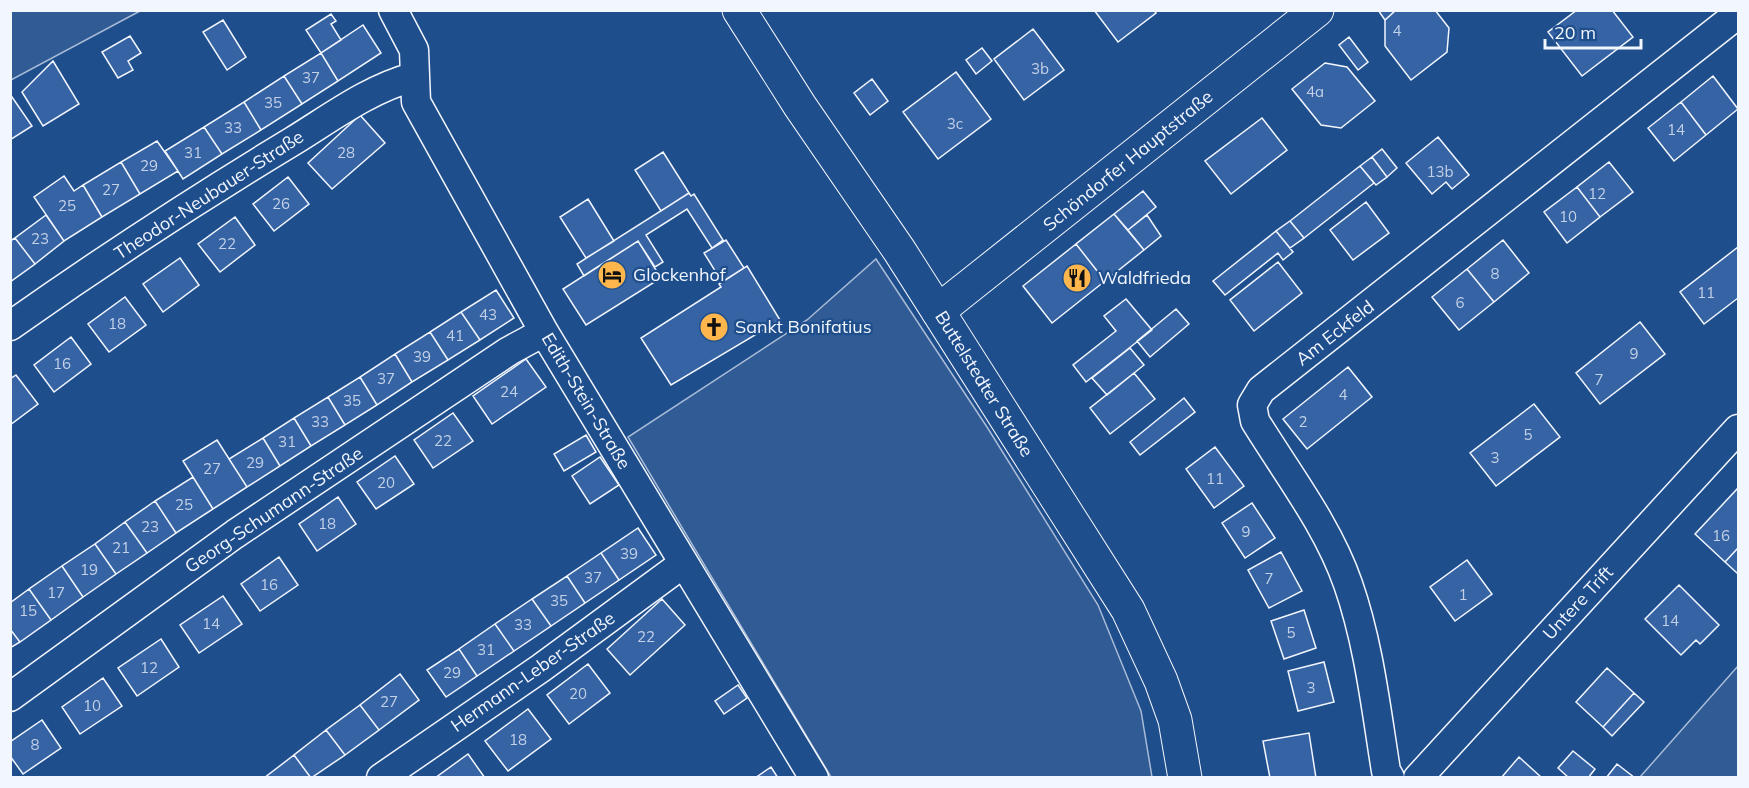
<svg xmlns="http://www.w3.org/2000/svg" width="1749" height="788" font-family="Mulish,sans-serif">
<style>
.green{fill:#305b95;stroke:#a8bbd7;stroke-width:1.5}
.building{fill:#3563a3;stroke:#f2f6ff;stroke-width:1.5}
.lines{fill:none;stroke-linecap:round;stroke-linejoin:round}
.street-casing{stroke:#f2f6ff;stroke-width:31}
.secondary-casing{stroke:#f2f6ff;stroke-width:35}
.primary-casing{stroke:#f2f6ff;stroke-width:35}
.street{stroke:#1f4e8c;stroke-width:28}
.secondary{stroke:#1f4e8c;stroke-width:33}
.primary{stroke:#1f4e8c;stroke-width:33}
.labels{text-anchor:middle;stroke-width:4.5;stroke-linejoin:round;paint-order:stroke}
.number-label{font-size:15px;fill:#c3d1e8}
.street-label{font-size:18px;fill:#f2f6ff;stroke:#1f4e8c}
.poi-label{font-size:18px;fill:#f2f6ff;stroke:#1f4e8c;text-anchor:start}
</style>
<rect width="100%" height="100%" fill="#1f4e8c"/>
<path class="green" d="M11 10H140V11L11 80Z
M876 259 987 427 1098 605 1141 711 1152 777H831L628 437 807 320Z
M1738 666V777H1640Z"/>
<path class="building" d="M1094 10H1154L1156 13 1118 42Z
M1378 10H1396L1385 20Z
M1396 10H1435L1449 28 1447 52 1411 80 1385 46V20Z
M1577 10H1612L1633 37 1582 76 1548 32Z
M331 14 336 21 331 24 341 40 321 53 306 30Z
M223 20 246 57 227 70 203 32Z
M363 25 381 53 338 81 321 53Z
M1033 29 1064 70 1024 100 994 59Z
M130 36 141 53 128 61 133 70 118 78 102 52Z
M1349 37 1368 62 1358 70 1339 45Z
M982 48 992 61 976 74 966 60Z
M321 53 338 81 302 104 284 76Z
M53 61 79 104 43 126 22 92Z
M1325 63 1347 67 1375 101 1341 128 1321 125 1292 89Z
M956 72 991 119 938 159 903 112Z
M284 76 302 104 261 130 244 102Z
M1713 76 1738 109 1706 135 1681 102Z
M872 79 888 101 870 115 854 93Z
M12 97 32 126 10 140V98Z
M244 102 261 130 222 154 204 127Z
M1681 102 1706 135 1674 161 1648 128Z
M360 115 385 143 332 189 308 163Z
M1262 118 1287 150 1231 194 1205 161Z
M204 127 222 154 183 179 165 151Z
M1438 137 1469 175 1452 189 1446 182 1432 194 1406 163Z
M157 141 178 171 140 194 121 162Z
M1382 149 1397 168 1387 177 1372 157Z
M663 152 689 193 661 211 635 170Z
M1372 157 1387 177 1376 185 1360 166Z
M121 162 140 194 102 217 83 185Z
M1609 162 1633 192 1600 217 1577 187Z
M1360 166 1374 183 1304 238 1290 221Z
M64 176 74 191 83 185 102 217 64 241 34 197Z
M288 177 309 204 274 231 253 204Z
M1577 187 1600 217 1567 243 1544 212Z
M1143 191 1156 207 1128 230 1114 214Z
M689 193 691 196 694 194 723 240 712 248 687 209 646 235 663 262 655 267 638 241 584 276 577 264Z
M588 199 614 241 586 258 560 217Z
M1366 202 1389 233 1353 260 1330 230Z
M1114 214 1144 250 1105 281 1076 244Z
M46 215 64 241 35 264 15 238Z
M1147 215 1161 236 1144 250 1128 230Z
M235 217 255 245 220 272 198 244Z
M1290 221 1304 238 1290 248 1276 231Z
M1276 231 1293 252 1283 260 1278 253 1225 295 1213 281Z
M15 238 35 264 10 282V241Z
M726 240 744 268 722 282 704 253Z
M1503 240 1529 273 1494 302 1467 269Z
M638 241 661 278 586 325 563 289Z
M1076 244 1105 281 1052 323 1023 286Z
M1738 247V298L1704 324 1680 292Z
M180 258 199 285 163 312 143 284Z
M1278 262 1302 293 1254 331 1230 300Z
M747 266 780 320 671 385 641 338 721 287 719 284Z
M1467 269 1494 302 1459 330 1432 297Z
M496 290 514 318 480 340 461 312Z
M125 297 146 325 109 352 88 324Z
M1126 299 1152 330 1086 382 1073 365 1116 331 1104 316Z
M1176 309 1189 324 1150 357 1137 341Z
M461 312 480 340 448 360 430 332Z
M1640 322 1665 354 1600 404 1576 373Z
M430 332 448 360 412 382 395 354Z
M71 337 91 364 54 392 34 365Z
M1130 348 1144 365 1107 395 1092 378Z
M395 354 412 382 377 405 360 377Z
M526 359 546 387 492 424 473 396Z
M1348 367 1372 397 1307 449 1283 419Z
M1134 373 1155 399 1110 434 1090 408Z
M16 375 38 404 10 425V379Z
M360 377 377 405 345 425 328 397Z
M328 397 345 425 311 446 294 418Z
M1184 398 1195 412 1140 455 1130 442Z
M1534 404 1560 437 1496 486 1470 453Z
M453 413 473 441 433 468 414 440Z
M294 418 311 446 280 466 263 438Z
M586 435 596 452 564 471 554 454Z
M263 438 280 466 247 487 229 459Z
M217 440 247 487 213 509 183 461Z
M1215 447 1244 486 1214 508 1186 469Z
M395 456 414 484 376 509 357 482Z
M600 457 619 485 590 504 572 476Z
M193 477 213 509 176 533 155 501Z
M1738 488V548L1725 562 1695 534Z
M338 497 356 524 317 551 299 524Z
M155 501 176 533 147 553 125 522Z
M1252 503 1275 538 1245 558 1222 523Z
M125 522 147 553 116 574 95 544Z
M638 528 656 555 619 580 601 553Z
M95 544 116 574 83 597 62 566Z
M1738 548V572L1737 573 1725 562Z
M1281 552 1302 591 1269 608 1248 570Z
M601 553 619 580 585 603 567 576Z
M279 557 298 585 260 611 241 584Z
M1467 560 1492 594 1455 621 1430 587Z
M62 566 83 597 51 620 29 589Z
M567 576 585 603 551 626 532 599Z
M1679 585 1719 625 1700 644 1696 640 1681 655 1645 619Z
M29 589 51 620 20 642 10 629V603Z
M223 596 242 624 199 653 180 625Z
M532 599 551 626 514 651 495 624Z
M662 599 685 625 630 675 607 649Z
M1304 610 1316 648 1284 659 1271 621Z
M495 624 514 651 477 676 459 649Z
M10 629 20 642 10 648Z
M161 639 179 667 137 696 118 668Z
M459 649 477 676 446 697 427 670Z
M1324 662 1334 702 1298 711 1288 671Z
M588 664 610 693 569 724 547 695Z
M1607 668 1634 693 1603 727 1576 702Z
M400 674 419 700 379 730 360 705Z
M103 678 122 706 80 734 62 707Z
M738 685 747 698 724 714 715 701Z
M1634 693 1644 702 1612 736 1603 727Z
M360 705 379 730 345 755 326 730Z
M528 709 551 739 508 771 485 741Z
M42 720 61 748 23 774 10 756V742Z
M326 730 345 755 311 778 294 755Z
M1309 733 1316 778H1270L1263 741Z
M1573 751 1595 769 1588 778H1569L1558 768Z
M468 754 485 778H435Z
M294 755 311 778H264Z
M1519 757 1542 778H1501Z
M1617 764 1635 778H1606Z
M771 767 778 778H755Z"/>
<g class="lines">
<g class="street-casing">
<path id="street" d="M393 10 414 50 416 102 544 332 814 778
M10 326C102 261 197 199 293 141 332 117 369 89 413 77
M10 697 235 534 509 351 544 332
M381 778 541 668 684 563
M1390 778 1386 771C1376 709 1369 644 1348 584 1328 526 1287 473 1255 421L1252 405 1261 390 1738 14
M1418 778 1738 429"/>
</g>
<g class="secondary-casing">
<path id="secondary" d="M938 311 1317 10"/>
</g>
<g class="primary-casing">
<path id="primary" d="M739 10 800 106 899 250 1128 610 1161 681 1175 720 1185 778"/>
</g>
<use href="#street" class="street"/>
<use href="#secondary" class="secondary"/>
<use href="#primary" class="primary"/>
</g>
<defs>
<g id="hotel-disc" transform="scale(1.5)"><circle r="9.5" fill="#ffb74d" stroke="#1f4e8c"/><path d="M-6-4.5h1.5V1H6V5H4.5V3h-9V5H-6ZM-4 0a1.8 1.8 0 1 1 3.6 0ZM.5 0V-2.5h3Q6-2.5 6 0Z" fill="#111"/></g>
<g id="restaurant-disc" transform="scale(1.5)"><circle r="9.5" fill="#ffb74d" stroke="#1f4e8c"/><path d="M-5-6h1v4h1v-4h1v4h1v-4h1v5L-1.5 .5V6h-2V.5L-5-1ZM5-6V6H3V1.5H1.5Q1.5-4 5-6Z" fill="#111"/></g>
<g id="church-disc" transform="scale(1.5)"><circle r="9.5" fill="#ffb74d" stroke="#1f4e8c"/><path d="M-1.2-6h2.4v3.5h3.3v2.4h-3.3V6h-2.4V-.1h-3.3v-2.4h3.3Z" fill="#111"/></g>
</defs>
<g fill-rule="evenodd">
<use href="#hotel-disc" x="612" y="275"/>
<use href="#restaurant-disc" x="1077" y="278"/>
<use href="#church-disc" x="714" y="327"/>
</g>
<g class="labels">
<g class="number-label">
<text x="1397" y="36">4</text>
<text x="1040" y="74">3b</text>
<text x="311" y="83">37</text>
<text x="1315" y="97">4a</text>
<text x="273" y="108">35</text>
<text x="955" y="129">3c</text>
<text x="233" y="133">33</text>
<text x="1676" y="135">14</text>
<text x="193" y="158">31</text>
<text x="346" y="158">28</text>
<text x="149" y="171">29</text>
<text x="1440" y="177">13b</text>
<text x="111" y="195">27</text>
<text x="1597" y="199">12</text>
<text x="281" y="209">26</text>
<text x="67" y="211">25</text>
<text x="1568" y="222">10</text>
<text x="40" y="244">23</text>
<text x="227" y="249">22</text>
<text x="1495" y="279">8</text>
<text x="1706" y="298">11</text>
<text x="1460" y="308">6</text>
<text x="488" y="320">43</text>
<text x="117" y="329">18</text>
<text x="455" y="341">41</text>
<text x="1634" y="359">9</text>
<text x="422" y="362">39</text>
<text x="62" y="369">16</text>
<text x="386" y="384">37</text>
<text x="1599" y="385">7</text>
<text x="509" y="397">24</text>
<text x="1343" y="400">4</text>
<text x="352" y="406">35</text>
<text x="320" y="427">33</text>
<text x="1303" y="427">2</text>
<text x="1528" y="440">5</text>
<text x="443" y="446">22</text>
<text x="287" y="447">31</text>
<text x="1495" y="463">3</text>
<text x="255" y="468">29</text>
<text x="212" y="474">27</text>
<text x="1215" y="484">11</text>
<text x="386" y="488">20</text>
<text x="184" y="510">25</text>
<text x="327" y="529">18</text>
<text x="150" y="532">23</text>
<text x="1246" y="537">9</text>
<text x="1721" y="541">16</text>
<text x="121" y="553">21</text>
<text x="629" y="559">39</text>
<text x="89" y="575">19</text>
<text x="593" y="583">37</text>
<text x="1269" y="584">7</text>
<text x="269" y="590">16</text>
<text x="56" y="598">17</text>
<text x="1463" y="600">1</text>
<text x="559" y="606">35</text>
<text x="28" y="616">15</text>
<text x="1670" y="626">14</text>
<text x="211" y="629">14</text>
<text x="523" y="630">33</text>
<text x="1291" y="638">5</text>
<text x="646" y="642">22</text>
<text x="486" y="655">31</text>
<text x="149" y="673">12</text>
<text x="452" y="678">29</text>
<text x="1311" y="693">3</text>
<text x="578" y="699">20</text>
<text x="389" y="707">27</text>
<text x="92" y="711">10</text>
<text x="518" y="745">18</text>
<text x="35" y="750">8</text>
</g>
<g class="street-label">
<text transform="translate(1128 161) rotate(-39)" y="6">Schöndorfer Hauptstraße</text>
<text transform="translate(209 195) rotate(-33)" y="6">Theodor-Neubauer-Straße</text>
<text transform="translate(1335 333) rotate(-38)" y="6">Am Eckfeld</text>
<text transform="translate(984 384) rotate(58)" y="6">Buttelstedter Straße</text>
<text transform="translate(586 401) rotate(59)" y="6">Edith-Stein-Straße</text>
<text transform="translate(274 510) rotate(-34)" y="6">Georg-Schumann-Straße</text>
<text transform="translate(1578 603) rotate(-47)" y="6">Untere Trift</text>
<text transform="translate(533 672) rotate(-35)" y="6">Hermann-Leber-Straße</text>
</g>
<g class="poi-label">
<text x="633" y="281">Glockenhof</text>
<text x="1098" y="284">Waldfrieda</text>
<text x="735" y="333">Sankt Bonifatius</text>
</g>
</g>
<rect width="1749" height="788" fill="none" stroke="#f2f6ff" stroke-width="24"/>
<path d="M1545 39v9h96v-9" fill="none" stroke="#f2f6ff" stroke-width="3"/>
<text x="1554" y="39" font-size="18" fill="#f2f6ff" stroke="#1f4e8c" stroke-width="4.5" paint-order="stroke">20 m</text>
</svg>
